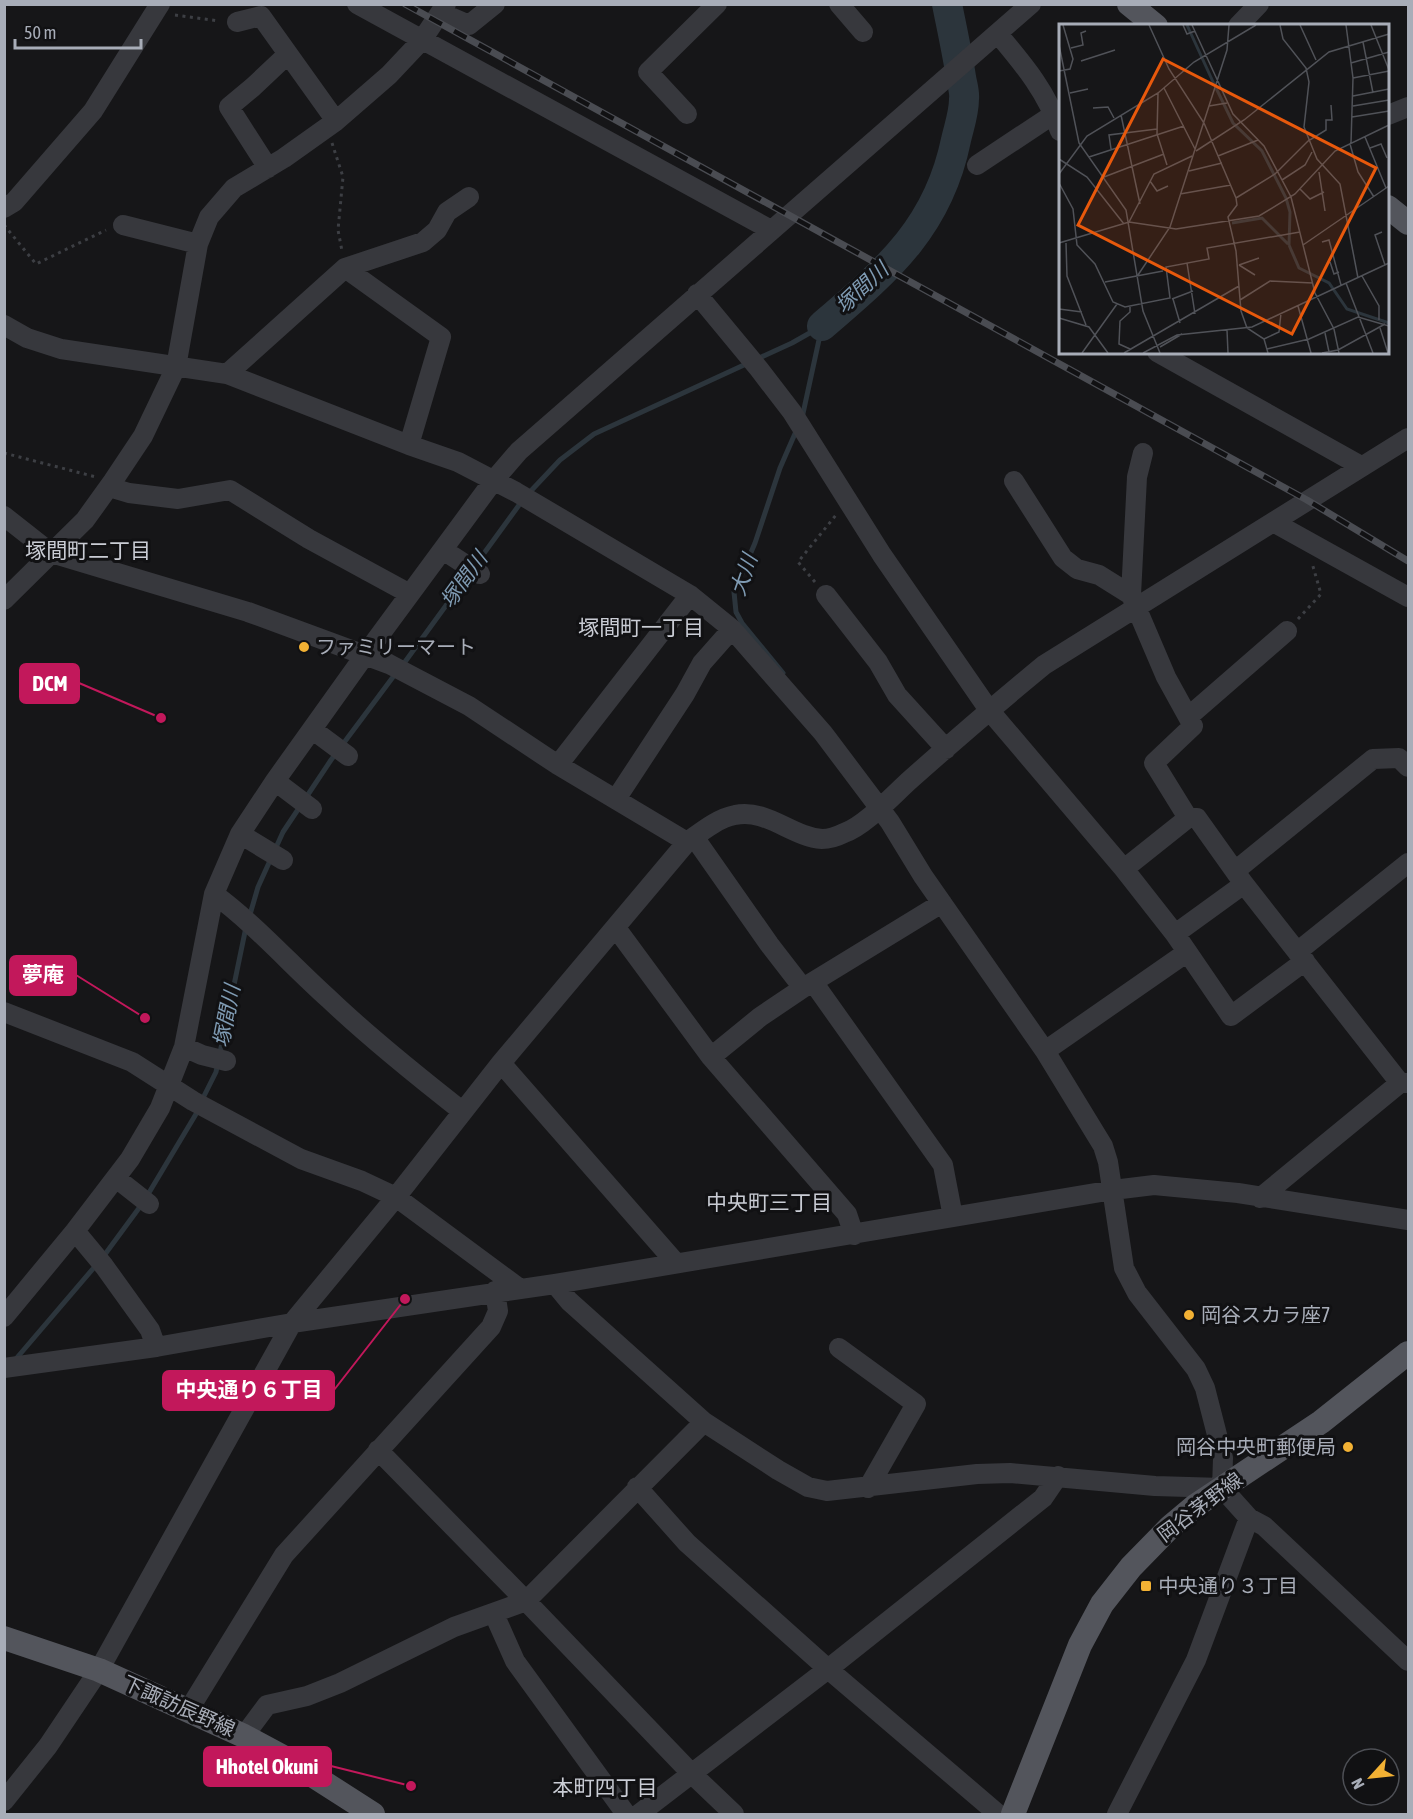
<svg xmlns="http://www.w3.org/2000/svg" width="1413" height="1819" font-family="'Asap Condensed','Noto Sans JP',sans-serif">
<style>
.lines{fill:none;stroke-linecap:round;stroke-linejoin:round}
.stream{stroke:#2c353c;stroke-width:5}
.river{stroke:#2c353c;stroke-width:30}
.path{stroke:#3d3f44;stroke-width:3;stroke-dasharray:3 4.5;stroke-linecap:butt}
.minor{stroke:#37383d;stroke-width:20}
.major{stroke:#53555c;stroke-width:24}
.rail-casing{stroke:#4a4c52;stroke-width:7}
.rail{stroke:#111113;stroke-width:4.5;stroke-dasharray:14;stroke-linecap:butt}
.poi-dot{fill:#f2b134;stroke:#111113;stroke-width:2}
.labels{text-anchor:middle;stroke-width:6;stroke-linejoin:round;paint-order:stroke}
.poi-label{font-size:20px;fill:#a8adb8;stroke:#111113;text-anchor:start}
.street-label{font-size:20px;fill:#a8adb8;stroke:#111113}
.water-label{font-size:21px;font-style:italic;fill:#7f9bb3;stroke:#111113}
.neighbourhood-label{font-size:21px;fill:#c9ccd4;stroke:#111113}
.inset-river{fill:none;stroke:#2c353c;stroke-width:3}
.inset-road{fill:none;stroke:#505258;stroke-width:1.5}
.view{fill:#e8590c;fill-opacity:0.15;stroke:#e8590c;stroke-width:3}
.inset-edge{fill:none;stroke:#a8adb8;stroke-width:3}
.leader{fill:none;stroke:#c2185b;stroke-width:2}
.callout-dot{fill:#c2185b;stroke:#111113;stroke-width:2}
.callout{fill:#c2185b;stroke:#c2185b;stroke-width:2}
.callout-label{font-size:21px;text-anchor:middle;font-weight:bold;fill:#fff}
</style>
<rect width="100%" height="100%" fill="#161618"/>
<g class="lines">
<path class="stream" d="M802 418 822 326
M528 494 560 460 594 434 792 343 822 326
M402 666 522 501
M783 673 742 623 736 612 734 592 755 543 780 468 797 429
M249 918 258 887 283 832 331 760 396 673
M202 1100 216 1072 246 927
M147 1196 199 1109
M103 1257 142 1204
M15 1360 97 1264"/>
<path class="river" d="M822 326C887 270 938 228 956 140 959 127 964 113 964 99 965 92 962 84 961 77 957 52 952 29 947 4"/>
<path class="path" d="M175 15 219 21
M332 143 343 177 338 230 342 251
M4 225 36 264 106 230
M4 453 96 477
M815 582 798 562 836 515
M1298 619 1321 594 1312 563"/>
<path class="minor" d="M357 4 771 230
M839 4 863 32
M441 13 469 25 495 4
M237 22 261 16 336 121
M1238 26 1259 4
M998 34C1024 65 1047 92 1060 131
M687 114 648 72 717 4
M1388 115 1408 107
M977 165 1054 114
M268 168 229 107 253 87 288 54
M4 208 14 202 93 111 160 4
M123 225 198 244
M345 268 441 337 409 445
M697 294 759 369 792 412 882 555 989 710 1124 869 1175 934 1231 1016 1305 961
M4 325 27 338 61 349 227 374 409 445 458 462 516 492 690 595 732 629 823 733 890 822 923 876 1045 1051 1103 1146 1108 1162 1124 1268 1137 1293 1196 1369 1205 1388 1223 1458 1222 1488 1249 1518 1264 1526 1408 1661
M1157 352 1361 466
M227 374 345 268 423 242 437 230 447 212 469 197
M1143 453 1137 477 1131 595 1166 677 1193 726 1154 763 1188 818
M1014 481 1063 558 1077 569 1099 575 1131 595
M109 487 129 493 178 499 230 490 309 539 410 594
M4 516 51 553 248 612 389 664 469 706 558 765 687 842
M1273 522 1408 597
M443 550 480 574
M826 595 878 662 897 695 946 749
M4 600 85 520 113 481 143 436 176 367 198 244 209 217 234 188 284 158 336 121 389 75 422 40 446 4
M1188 717 1287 631
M313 730 348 756
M558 765 690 595
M275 781 312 809
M616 799 685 694 702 663 732 629
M240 834 283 860
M694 837 769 944 803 988
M1124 869 1188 818H1197L1244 884 1400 1083
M1235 871 1373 759 1399 758 1408 767
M214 894C256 925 290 964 329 999 371 1039 416 1075 462 1111
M616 928 711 1057 847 1214 854 1235
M1175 934 1244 884
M1297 952 1408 863
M813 982 943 1165 953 1217
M4 1012 132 1062 193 1101 301 1159 362 1181 396 1197 519 1288
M184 1047 202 1055 226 1061
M1045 1051 1186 953
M711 1057 760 1017 803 988 942 903
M501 1063 676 1263
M116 1178 149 1204
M1260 1198 1400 1083H1408
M75 1231 104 1266 150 1330 156 1347
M555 1284 569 1301 704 1422 778 1470 808 1487 827 1491 977 1474 1010 1473 1155 1486 1222 1488
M4 1317 75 1231 130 1159 160 1108 184 1047 214 894 240 834 275 781 365 655 494 480 519 451 1031 4
M839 1348 916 1404 868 1488
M4 1368 156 1347 292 1323 555 1284 1113 1190 1154 1185 1238 1193 1408 1220
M378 1450 526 1601 691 1773 734 1814
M637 1487 687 1543 828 1669 998 1814
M494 1614 515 1661 626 1814
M188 1711 284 1555 491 1327 498 1311 495 1291
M244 1736 267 1705 307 1696 340 1683 454 1627 526 1601 704 1422
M4 1801 48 1746 99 1670 292 1323 396 1197 501 1063 687 842C701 832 718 818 735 815 766 808 792 837 822 839 828 839 838 836 844 833 865 826 894 794 911 779 955 740 999 702 1044 665L1408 438
M639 1814 828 1669 1043 1498 1058 1476
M1117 1814 1196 1660 1249 1518"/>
<path class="major" d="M1129 4 1156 26
M1388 207 1408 223
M4 1638 99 1670 244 1736 287 1759 373 1814
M1013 1814 1080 1645 1102 1604 1131 1567 1170 1527 1195 1506 1321 1422 1408 1353"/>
<g class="rail-casing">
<path id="rail" d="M405 4 1307 500 1408 561"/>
</g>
<use href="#rail" class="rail"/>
</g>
<g class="poi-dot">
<circle cx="304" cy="647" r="6"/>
<circle cx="1189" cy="1315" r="6"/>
<circle cx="1348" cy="1447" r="6"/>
<rect x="1140" y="1580" width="12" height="12" rx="3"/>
</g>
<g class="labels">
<g class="poi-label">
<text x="316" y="654">ファミリーマート</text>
<text x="1201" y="1322">岡谷スカラ座7</text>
<text x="1336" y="1454" text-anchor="end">岡谷中央町郵便局</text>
<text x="1158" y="1593">中央通り３丁目</text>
</g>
<g class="street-label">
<text transform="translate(1200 1507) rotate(-37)" y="7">岡谷茅野線</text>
<text transform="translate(179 1706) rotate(24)" y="7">下諏訪辰野線</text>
</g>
<g class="water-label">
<text transform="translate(862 288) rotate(-43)" y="7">塚間川</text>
<text transform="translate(744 575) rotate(-71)" y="7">大川</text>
<text transform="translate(464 580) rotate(-54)" y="7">塚間川</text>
<text transform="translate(227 1016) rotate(-79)" y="7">塚間川</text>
</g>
<g class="neighbourhood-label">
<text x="88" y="558">塚間町二丁目</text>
<text x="641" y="635">塚間町一丁目</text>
<text x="769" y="1210">中央町三丁目</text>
<text x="605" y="1795">本町四丁目</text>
</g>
</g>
<g transform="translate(1059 24)">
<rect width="330" height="330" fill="#161618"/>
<path class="inset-river" d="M128 1 155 60M157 64 174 99 203 127 227 174 231 188 230 221M173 199 203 194 229 220M230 221 240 244 270 259 288 285 330 299"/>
<path class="inset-road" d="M90 1 110 45 145 99 177 174 178 181 169 193 177 227 182 287 188 304 205 315 209 329M124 1 128 10 136 7M133 1 174 90 205 122 232 173 256 269 275 305 280 329M221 1 224 15 247 44 250 58 245 103 258 135 281 160 299 254M241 1 257 36M287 1 294 54 292 119M312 1 330 46M304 18 314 69M0 21 20 119 67 186 84 287 101 329M12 24 24 21 22 9 27 7M22 37 56 26M292 39 330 28M0 47 11 45 14 35 4 1M294 54 330 47M105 64 136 125M11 69 29 65M99 69 98 110 108 141M294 72 330 65M150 82 168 79M294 82 330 76M34 84 49 83 55 94M62 91 81 180M293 93 330 87M306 113 327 164M291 120 299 148 315 173M311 124 322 120 328 134M52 125 50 111 98 105M137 127 185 96 270 28 330 10M159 132 199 116M30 133 125 102M0 135 28 153 65 200M130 147 163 139M260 148 266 187M0 150 28 112 99 69 135 38 197 1M45 153 105 130M223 156 246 141 253 128M91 157 98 167 109 162M0 159 14 185 18 221 36 240 54 278 66 283 111 274 107 243 150 235 148 224 241 208M241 165 251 175 265 168M121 170 172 161M177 174 216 150 249 117 267 106V96H273L272 81M70 198 95 150 133 132M323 208 316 211 326 241M263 218 270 216 282 261M0 219 70 198 117 205 200 192 236 170 276 127 330 101M7 219 8 252 27 301M244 221 330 162M271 238 275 250 280 248M128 239 136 290M180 241 200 234M180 241 196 251M79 251 111 203 168 26 170 1M303 252 320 282V296M46 258 104 247M287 259 314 329M113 275 134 267M114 275 121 299M181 276 211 257 254 259M71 282V288L61 297 60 320 71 325M239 282 252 329M0 285 23 288M0 294 30 303 49 329M321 304 329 329M168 306 169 329M266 309 270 328M205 315 220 308 222 289M101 323 123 310M208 325 250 315 299 293 330 302M23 329 58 280M65 329 180 262M84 329 118 311 193 303 330 239M263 329 279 326 326 300"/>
<path class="view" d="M104 35 317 144 233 310 19 201Z"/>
<rect width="330" height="330" class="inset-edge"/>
</g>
<path class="leader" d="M161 718L79 683M145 1018L76 975M405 1299L334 1390M411 1786L331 1766"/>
<g class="callout-dot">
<circle cx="161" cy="718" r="6"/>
<circle cx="145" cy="1018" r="6"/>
<circle cx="405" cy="1299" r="6"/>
<circle cx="411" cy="1786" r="6"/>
</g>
<g class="callout">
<rect x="20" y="664" width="59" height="39" rx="6"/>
<rect x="10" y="956" width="66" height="39" rx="6"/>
<rect x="163" y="1371" width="171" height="39" rx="6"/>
<rect x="204" y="1747" width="127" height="39" rx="6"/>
</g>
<g class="callout-label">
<text x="50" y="691">DCM</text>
<text x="43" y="982">夢庵</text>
<text x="249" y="1397">中央通り６丁目</text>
<text x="267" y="1774">Hhotel Okuni</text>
</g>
<rect width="1413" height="1819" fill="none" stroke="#a8adb8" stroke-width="12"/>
<g transform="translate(1371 1777) rotate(243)"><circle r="28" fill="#111113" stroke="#4d4f55" stroke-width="1.5"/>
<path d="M0-4.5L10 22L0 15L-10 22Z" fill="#f2b134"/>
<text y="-9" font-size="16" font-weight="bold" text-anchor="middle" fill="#a8adb8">N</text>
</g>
<path d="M15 39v9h126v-9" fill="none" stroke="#a8adb8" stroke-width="3"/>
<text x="24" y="39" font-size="18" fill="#a8adb8" stroke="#111113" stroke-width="4.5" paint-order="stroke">50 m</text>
</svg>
